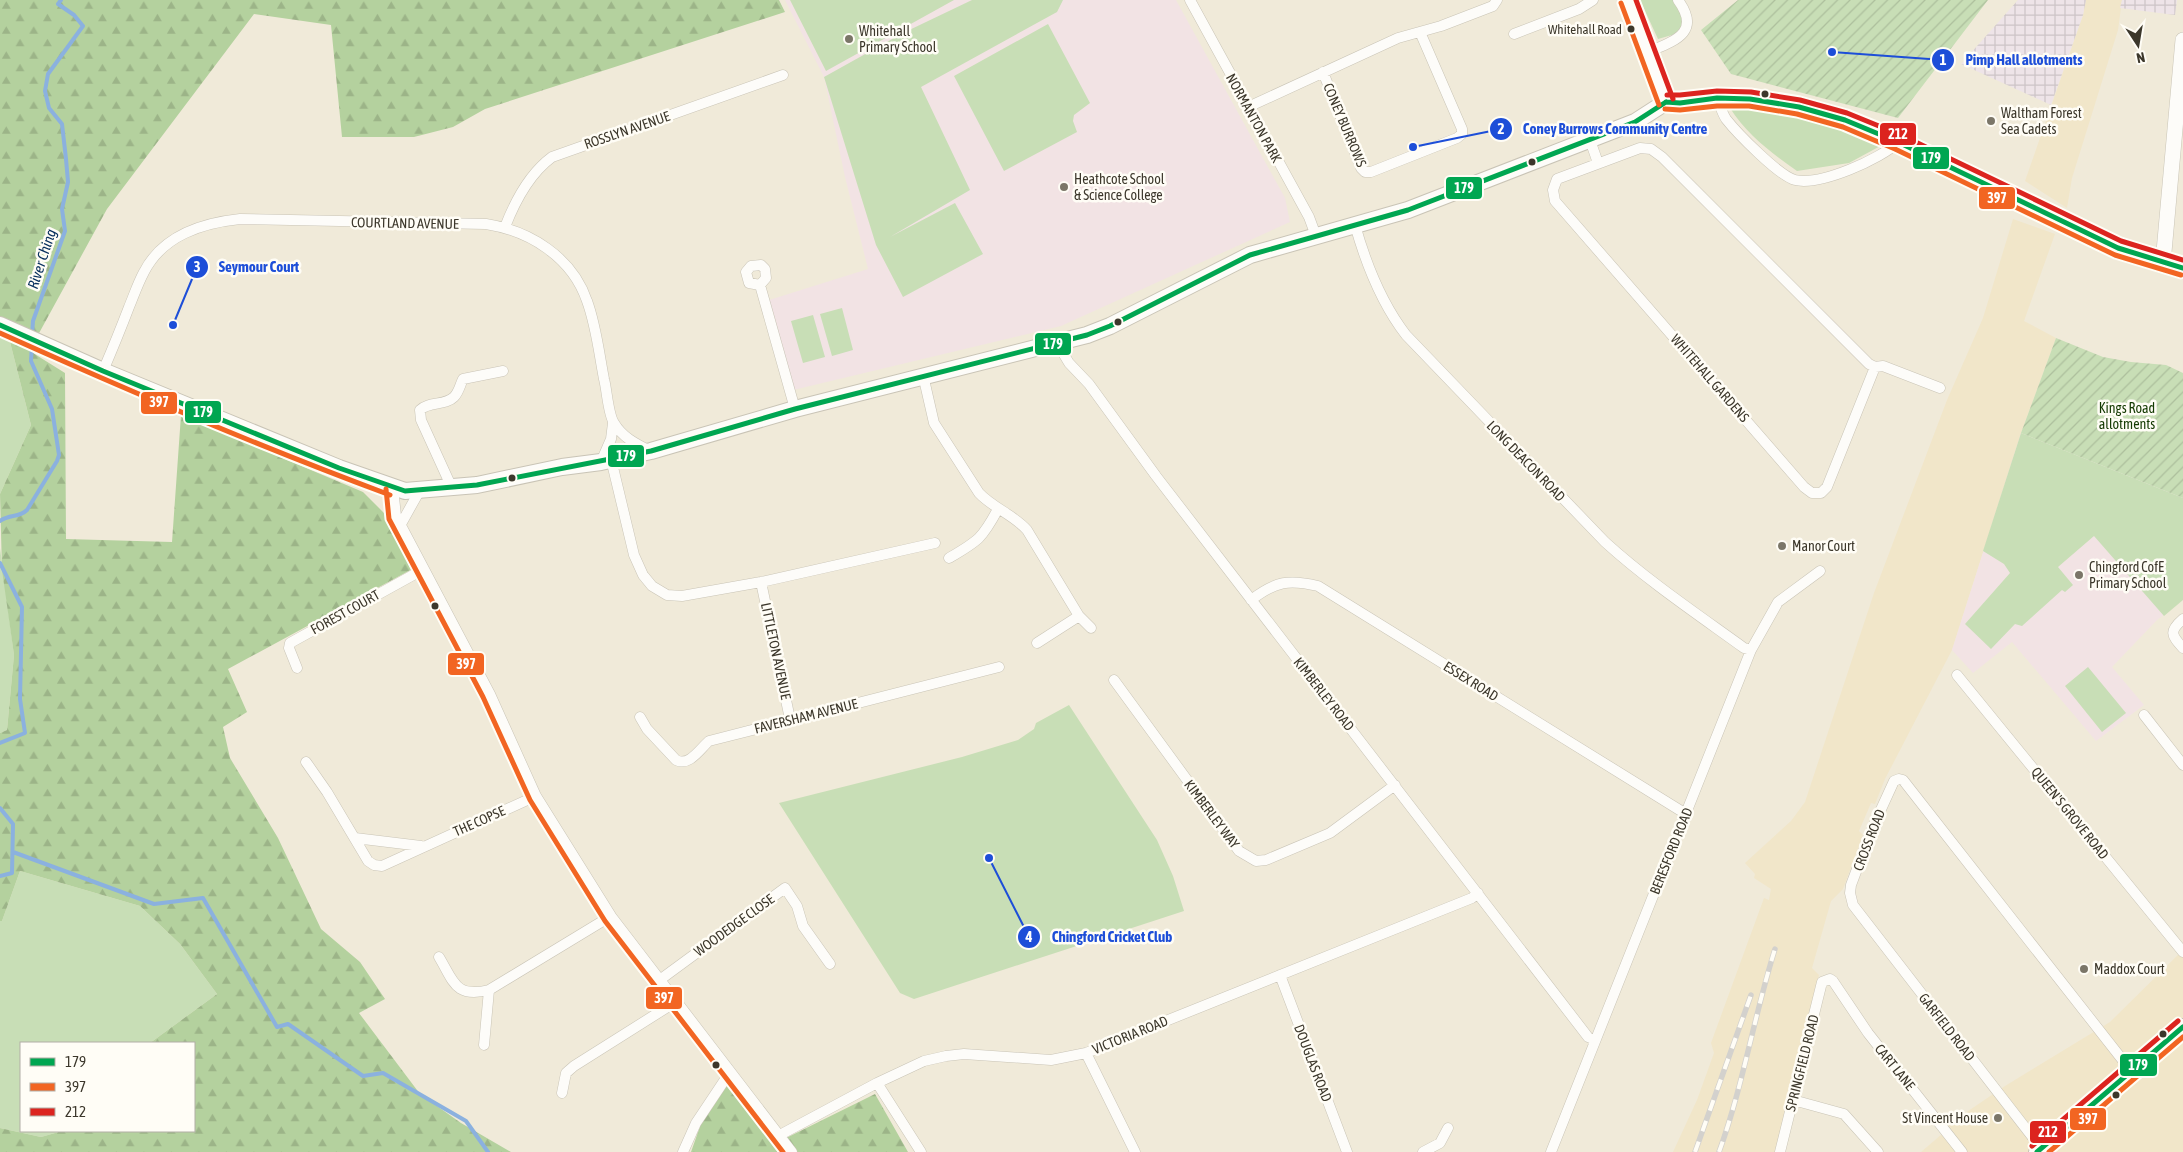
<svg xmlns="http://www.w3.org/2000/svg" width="2183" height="1152" font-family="'Asap Condensed',sans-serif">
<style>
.built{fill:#f1e6c9}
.industrial{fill:url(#industrial-grid)}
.education{fill:#f2e3e4}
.grass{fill:#c8deb6}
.forest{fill:url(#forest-firs)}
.garden{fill:url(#garden-furrows)}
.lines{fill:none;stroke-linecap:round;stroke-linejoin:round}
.stream{stroke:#8bb1df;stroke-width:4}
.minor-casing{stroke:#c9c4b6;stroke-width:11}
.secondary-casing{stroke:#c9c4b6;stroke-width:16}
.primary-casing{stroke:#c9c4b6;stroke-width:18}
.minor{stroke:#fdfcf9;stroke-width:10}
.secondary{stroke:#fdfcf9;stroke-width:15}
.primary{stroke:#fdfcf9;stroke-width:16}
.rail-casing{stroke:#d3d1cd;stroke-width:5.5}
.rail{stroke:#fffdf6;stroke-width:4;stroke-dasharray:11;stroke-linecap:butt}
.bus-1-casing{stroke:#fffdf6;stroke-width:9}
.bus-2-casing{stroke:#fffdf6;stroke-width:9}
.bus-3-casing{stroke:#fffdf6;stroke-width:9}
.bus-1{stroke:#00a651;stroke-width:5}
.bus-2{stroke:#f26522;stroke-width:5}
.bus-3{stroke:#dc241f;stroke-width:5}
.bus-dot{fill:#3c372b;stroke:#fffdf6;stroke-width:2}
.poi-dot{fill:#7b7668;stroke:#fffdf6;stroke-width:2}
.labels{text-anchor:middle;stroke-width:5;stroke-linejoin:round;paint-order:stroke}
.bus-label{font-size:13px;fill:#3c372b;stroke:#fffdf6;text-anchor:end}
.poi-label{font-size:14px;fill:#3c372b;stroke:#fffdf6;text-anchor:start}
.street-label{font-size:14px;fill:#3c372b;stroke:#fffdf6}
.park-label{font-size:14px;fill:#143a02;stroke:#fffdf6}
.water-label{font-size:15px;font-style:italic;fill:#072f5d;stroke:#fffdf6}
.leader{fill:none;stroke:#1d4ed8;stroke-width:2}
.callout-dot{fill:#1d4ed8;stroke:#fffdf6;stroke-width:2}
.mark-label{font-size:15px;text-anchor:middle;font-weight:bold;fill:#fff}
.callout-label{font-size:15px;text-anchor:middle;font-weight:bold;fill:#1d4ed8;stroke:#fffdf6;stroke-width:5;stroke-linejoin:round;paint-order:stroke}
.line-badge{stroke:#fffdf6;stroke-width:2}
.badge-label{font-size:14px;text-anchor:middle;font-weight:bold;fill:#fff}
</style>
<defs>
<pattern id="industrial-grid" width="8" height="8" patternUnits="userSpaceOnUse" patternTransform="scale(1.25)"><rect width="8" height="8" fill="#eee4e8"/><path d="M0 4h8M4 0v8" fill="none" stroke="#cdc4c7"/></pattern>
<pattern id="forest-firs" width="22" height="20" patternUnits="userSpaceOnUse" patternTransform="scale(1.25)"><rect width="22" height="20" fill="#b4d19e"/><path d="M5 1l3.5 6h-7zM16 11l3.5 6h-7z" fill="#9cb488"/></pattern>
<pattern id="garden-furrows" width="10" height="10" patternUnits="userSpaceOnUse" patternTransform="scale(1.25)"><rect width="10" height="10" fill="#c8deb6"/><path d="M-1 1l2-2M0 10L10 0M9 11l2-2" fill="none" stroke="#adbf9d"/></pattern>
</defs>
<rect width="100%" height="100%" fill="#f0ead9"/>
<path class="built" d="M2086 0H2122L2118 30 2072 178 2067 208 2025 181 2083 15Z
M2013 219 2055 234 2024 321 2056 338 2021 433 1952 650 1885 779 1875 804 1871 803 1859 831 1863 835 1843 889 1831 901 1812 968 1819 975 1775 1152H1673L1697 1100 1714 1053 1711 1043 1764 898 1769 900 1771 889 1754 878 1755 874 1745 863 1791 821 1805 802 1874 593 1947 400 1983 318Z
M2183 950V1152H1921L1942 1134 1949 1124 2005 1086 2110 1022Z"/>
<path class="industrial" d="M2018 0H2086L2083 15 2051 105 1961 64Z
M2122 0H2177L2175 15 2120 8Z"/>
<path class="education" d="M785 0H1176L1285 198 1290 222 1061 326 789 391 766 301 868 269 845 177 824 77Z
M2021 433 2183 498V600L2157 620 2112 667 2144 705 2096 741 2012 642 1973 673 1952 650Z"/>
<path class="grass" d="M790 0H954L826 71Z
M972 0H1063L1057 12 921 87 970 190 890 237 955 203 983 254 903 297 876 245 824 77 903 33Z
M1640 0H1676L1685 22 1679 33 1658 39Z
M1048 24 1090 103 1074 115 1073 121 1077 132 1004 171 954 76Z
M1730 108 1768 111 1840 127 1884 144 1849 163 1797 171C1773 154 1746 134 1730 108Z
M842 308 853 350 832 356 820 314Z
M813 315 825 357 803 363 791 321Z
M0 334 9 338 31 425 0 494Z
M2021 433 2183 498V600L2164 616 2094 536 2058 567 2073 585 2065 592 2062 590 2022 626 2015 624 1991 649 1965 624 2010 573 2004 564 1983 551Z
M0 548 14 655 7 730 0 733Z
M2088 667 2126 713 2102 732 2065 686Z
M1069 705 1157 840 1173 876 1184 911 914 999 900 993 779 803 962 757 1018 740 1034 729 1036 723Z
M20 871 140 906 180 944 217 994 150 1043H21V1131H62L41 1137 0 1128V921H2Z"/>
<path class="forest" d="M0 0H779L785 12 485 109 453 127 414 137H342L331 25 254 14 107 209 38 335 0 320Z
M9 338 65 373 66 539 172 542 181 415 363 492 384 513 416 567 228 669 247 712 223 727 230 758 278 838 321 929 360 962 385 999 359 1013 420 1094 461 1123 511 1152H0V1128L41 1137 62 1131H194V1043H150L217 994 180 944 140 906 20 871 2 921H0V733L7 730 14 655 2 570 0 494 31 425Z
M732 1076 776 1143 875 1094 908 1152H691L703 1118Z"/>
<path class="garden" d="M1738 0H1988L1898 118 1731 74 1701 30Z
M2056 338 2103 357 2131 362 2166 365 2183 373V498L2021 433Z"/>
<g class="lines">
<path class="stream" d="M32 335 33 321 65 231 62 209 68 182 66 159 62 124 49 108 45 91 48 74 83 26 74 15 58 4 61 0
M0 521C9 514 19 518 27 510L57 461 59 455 52 409 31 361 32 345
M0 563 22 607 20 699 25 733 0 743
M0 808 13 824 12 873 0 876
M13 852 154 904 203 898 277 1027 288 1024 363 1076 383 1073 466 1121 488 1152"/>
<g class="minor-casing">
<path id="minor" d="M1190 0 1309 217 1316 236
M1514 34 1579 9 1593 0
M1648 52C1674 41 1702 33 1678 0
M1323 72 1361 168 1365 172H1371L1457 138 1462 134V129L1420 32
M1717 98C1720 105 1722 113 1726 119 1737 133 1779 176 1795 180 1820 186 1881 159 1898 142
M1248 107 1398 38 1441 26 1493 6 1497 0
M1590 140 1598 163
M1355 225C1366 264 1382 304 1406 335L1605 542C1648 581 1697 614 1744 648L1751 650
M505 227C515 201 529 174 552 157L783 75
M760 285 766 278 765 269 761 265 751 266 746 272 749 283 760 285 795 409
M1057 343 1069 363 1089 384 1156 476 1588 1037 1595 1040
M1875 367 1827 487 1821 493H1812L1804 487 1555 201 1553 190 1557 179 1640 148 1651 149 1662 157 1869 364 1875 367 1883 366 1940 388
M103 371C112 350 121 328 129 307 134 295 138 283 144 272 163 235 202 223 240 219L486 224C530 231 572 257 587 301 596 325 599 353 604 379 607 390 608 414 614 423 622 437 636 444 650 451
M923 375 934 423 979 493C993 508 1014 515 1027 530L1079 616 1091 628
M611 459 634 555 643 575 652 586 667 595 682 596 761 582 935 543
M601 462 611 439 613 423
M393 488 396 516 490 694 536 796 611 916 792 1152
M452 488 421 420 420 410C429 401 445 406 454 397 459 392 460 385 463 379L503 371
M401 524 420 490
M949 558C978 541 982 539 998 509
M761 582 790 719
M1251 600C1276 581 1289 579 1318 586L1686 814
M2183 619C2169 631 2171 635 2183 648
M1037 643 1079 616
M297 668 289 648 290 643 424 569
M1957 675 2183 952
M1114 680 1239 851 1256 861 1266 860 1330 833 1395 785
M2144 715 2183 765
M640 717 647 729 676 760C689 767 700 749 709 741L999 667
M306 762 327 792 368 861 374 865 382 866 536 796
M355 838 421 846
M439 957C454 982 455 998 489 990
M1280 975 1347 1152
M661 979 785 888 797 906 803 926 830 964
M484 1045 489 990 611 916
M1086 1053 1135 1152
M877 1083 921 1152
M562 1093 566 1073 574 1066 677 1001
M1793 1100 1844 1114 1878 1152
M778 1136 877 1083 924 1061 946 1056 964 1054 1051 1060 1086 1053 1472 898 1478 893
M2041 1148 1853 905 1850 893 1851 885 1872 829 1894 781 1899 779 1903 780 2132 1072
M683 1152 696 1123 730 1072
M1423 1152 1440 1143 1448 1128
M1551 1152 1751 650 1778 602 1820 571
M1780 1152 1822 982 1830 979 1833 981 1868 1033 1962 1152"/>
</g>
<g class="secondary-casing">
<path id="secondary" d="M1628 0 1666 102
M2163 263 2183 40"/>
</g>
<g class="primary-casing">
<path id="primary" d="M0 325 103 371 339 468 405 491 477 485 562 467 601 462 651 451 795 409 1087 335 1110 326 1250 255 1408 210 1635 122 1666 102 1680 103 1717 98 1772 102 1824 114 1898 142 2118 248 2183 268
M2037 1152 2183 1027"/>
</g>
<use href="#minor" class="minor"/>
<use href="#secondary" class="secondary"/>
<use href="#primary" class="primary"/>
<g class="rail-casing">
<path id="rail" d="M1695 1152 1751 995
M1719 1152C1743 1086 1754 1016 1775 949"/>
</g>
<use href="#rail" class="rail"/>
<g class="bus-1-casing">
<path id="bus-1" d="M1666 102 1680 103 1717 98 1750 99 1799 107 1845 120 1898 142 2118 248 2183 268
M0 325 103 371 339 468 405 491 477 485 651 451 795 409 1087 335 1110 326 1250 255 1408 210 1635 122 1666 102
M2037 1152 2183 1027"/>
</g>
<g class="bus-2-casing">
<path id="bus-2" d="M1621 3 1659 105
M1665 109 1680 110 1717 106H1749L1797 114 1843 127 1895 149 2115 255 2181 275
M0 333C129 391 258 446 390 495
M386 489 389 519 483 697 530 800 605 921 783 1152
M2049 1152 2183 1037"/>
</g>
<g class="bus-3-casing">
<path id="bus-3" d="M1636 0 1673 99
M1667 95H1680L1717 91 1751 92 1800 100 1847 113 1901 135 2121 241 2183 260
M2032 1146 2178 1021"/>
</g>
<use href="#bus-1" class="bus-1"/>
<use href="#bus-2" class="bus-2"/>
<use href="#bus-3" class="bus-3"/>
</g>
<g class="bus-dot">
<circle cx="1631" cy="29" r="4.5"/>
<circle cx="1765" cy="94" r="4.5"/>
<circle cx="1532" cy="162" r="4.5"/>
<circle cx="1118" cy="322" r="4.5"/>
<circle cx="512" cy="478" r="4.5"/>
<circle cx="435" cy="606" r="4.5"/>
<circle cx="2163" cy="1034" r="4.5"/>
<circle cx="716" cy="1065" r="4.5"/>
<circle cx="2116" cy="1095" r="4.5"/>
</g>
<g class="poi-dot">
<circle cx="849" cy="39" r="5"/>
<circle cx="1991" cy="121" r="5"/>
<circle cx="1064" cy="187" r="5"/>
<circle cx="1782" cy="546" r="5"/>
<circle cx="2079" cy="575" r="5"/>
<circle cx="2084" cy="969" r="5"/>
<circle cx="1998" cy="1118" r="5"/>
</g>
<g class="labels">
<g class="bus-label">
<text x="1622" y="34">Whitehall Road</text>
</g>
<g class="poi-label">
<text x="859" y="36">Whitehall<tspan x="859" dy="16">Primary School</tspan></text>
<text x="2001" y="118">Waltham Forest<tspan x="2001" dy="16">Sea Cadets</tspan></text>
<text x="1074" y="184">Heathcote School<tspan x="1074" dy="16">&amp; Science College</tspan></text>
<text x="1792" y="551">Manor Court</text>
<text x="2089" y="572">Chingford CofE<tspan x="2089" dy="16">Primary School</tspan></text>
<text x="2094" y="974">Maddox Court</text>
<text x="1988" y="1123" text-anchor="end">St Vincent House</text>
</g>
<g class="street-label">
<text transform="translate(1254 118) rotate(61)" y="5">NORMANTON PARK</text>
<text transform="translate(1345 125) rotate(67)" y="5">CONEY BURROWS</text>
<text transform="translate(627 130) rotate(-19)" y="5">ROSSLYN AVENUE</text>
<text transform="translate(405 223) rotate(1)" y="5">COURTLAND AVENUE</text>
<text transform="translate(1710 378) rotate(49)" y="5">WHITEHALL GARDENS</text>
<text transform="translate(1526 461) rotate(46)" y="5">LONG DEACON ROAD</text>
<text transform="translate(345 612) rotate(-29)" y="5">FOREST COURT</text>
<text transform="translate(776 651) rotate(78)" y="5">LITTLETON AVENUE</text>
<text transform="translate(1471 681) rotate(32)" y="5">ESSEX ROAD</text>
<text transform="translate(1324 694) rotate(52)" y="5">KIMBERLEY ROAD</text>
<text transform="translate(806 716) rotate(-14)" y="5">FAVERSHAM AVENUE</text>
<text transform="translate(2070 813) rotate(51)" y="5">QUEEN'S GROVE ROAD</text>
<text transform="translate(1212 814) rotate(53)" y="5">KIMBERLEY WAY</text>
<text transform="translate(479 821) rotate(-24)" y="5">THE COPSE</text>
<text transform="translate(1869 840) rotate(-69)" y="5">CROSS ROAD</text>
<text transform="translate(1671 851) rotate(-68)" y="5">BERESFORD ROAD</text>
<text transform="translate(734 925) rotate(-36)" y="5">WOODEDGE CLOSE</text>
<text transform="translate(1947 1027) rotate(52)" y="5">GARFIELD ROAD</text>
<text transform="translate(1130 1035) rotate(-22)" y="5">VICTORIA ROAD</text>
<text transform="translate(1313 1063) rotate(69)" y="5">DOUGLAS ROAD</text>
<text transform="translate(1802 1063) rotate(-76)" y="5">SPRINGFIELD ROAD</text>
<text transform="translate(1895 1067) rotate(51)" y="5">CART LANE</text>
</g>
<g class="park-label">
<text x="2127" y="413">Kings Road<tspan x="2127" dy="16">allotments</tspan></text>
</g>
<g class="water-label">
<text transform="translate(42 259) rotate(-72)" y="5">River Ching</text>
</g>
</g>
<path class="leader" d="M1832 52L1943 60M1413 147L1501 129M173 325L197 267M989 858L1029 937"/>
<g class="callout-dot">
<circle cx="1832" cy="52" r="5"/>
<circle cx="1413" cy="147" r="5"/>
<circle cx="173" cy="325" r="5"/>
<circle cx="989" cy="858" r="5"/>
<circle cx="1943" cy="60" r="12"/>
<circle cx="1501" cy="129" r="12"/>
<circle cx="197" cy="267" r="12"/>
<circle cx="1029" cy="937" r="12"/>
</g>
<g class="mark-label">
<text x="1943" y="65">1</text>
<text x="1501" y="134">2</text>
<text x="197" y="272">3</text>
<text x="1029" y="942">4</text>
</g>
<g class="callout-label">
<text x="2024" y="65">Pimp Hall allotments</text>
<text x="1615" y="134">Coney Burrows Community Centre</text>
<text x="259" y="272">Seymour Court</text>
<text x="1112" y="942">Chingford Cricket Club</text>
</g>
<g class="line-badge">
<rect x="1879" y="122" width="38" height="24" rx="5" fill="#dc241f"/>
<rect x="1912" y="146" width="38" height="24" rx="5" fill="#00a651"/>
<rect x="1445" y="176" width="38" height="24" rx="5" fill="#00a651"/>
<rect x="1978" y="186" width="38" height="24" rx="5" fill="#f26522"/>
<rect x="1034" y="332" width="38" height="24" rx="5" fill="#00a651"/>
<rect x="140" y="391" width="38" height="24" rx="5" fill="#f26522"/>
<rect x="184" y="400" width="38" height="24" rx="5" fill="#00a651"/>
<rect x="607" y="444" width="38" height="24" rx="5" fill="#00a651"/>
<rect x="447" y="652" width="38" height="24" rx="5" fill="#f26522"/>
<rect x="645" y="986" width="38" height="24" rx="5" fill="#f26522"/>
<rect x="2119" y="1053" width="39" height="24" rx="5" fill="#00a651"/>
<rect x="2069" y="1107" width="38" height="24" rx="5" fill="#f26522"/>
<rect x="2029" y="1120" width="38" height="24" rx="5" fill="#dc241f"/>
</g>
<g class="badge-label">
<text x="1898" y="139">212</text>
<text x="1931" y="163">179</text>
<text x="1464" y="193">179</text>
<text x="1997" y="203">397</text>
<text x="1053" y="349">179</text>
<text x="159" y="407">397</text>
<text x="203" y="417">179</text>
<text x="626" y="461">179</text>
<text x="466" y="669">397</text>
<text x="664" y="1003">397</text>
<text x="2138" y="1070">179</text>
<text x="2088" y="1124">397</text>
<text x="2048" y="1137">212</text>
</g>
<rect x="20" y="1042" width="175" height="90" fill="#fffdf6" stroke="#b1aea5"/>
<rect x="30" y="1058" width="25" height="8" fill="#00a651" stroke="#b1aea5"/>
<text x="65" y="1067" font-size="15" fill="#3c372b">179</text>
<rect x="30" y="1083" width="25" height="8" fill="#f26522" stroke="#b1aea5"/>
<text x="65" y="1092" font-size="15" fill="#3c372b">397</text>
<rect x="30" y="1108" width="25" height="8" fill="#dc241f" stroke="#b1aea5"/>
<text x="65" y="1117" font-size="15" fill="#3c372b">212</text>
<g transform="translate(2138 45) rotate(168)" stroke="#fffdf6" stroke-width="4" paint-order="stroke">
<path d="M0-4L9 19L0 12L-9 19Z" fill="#3c372b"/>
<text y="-8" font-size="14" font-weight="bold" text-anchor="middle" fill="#3c372b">N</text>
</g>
</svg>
